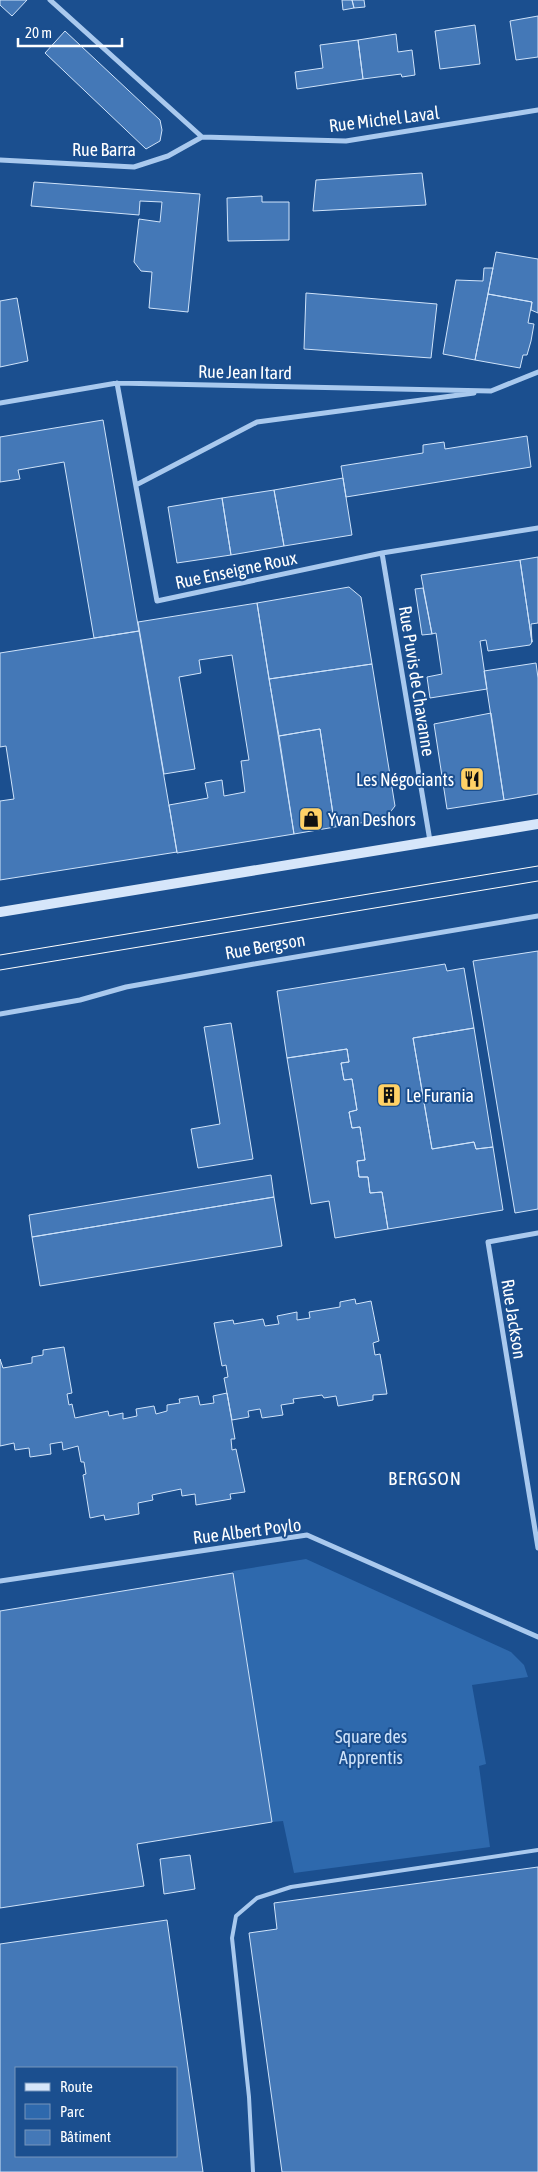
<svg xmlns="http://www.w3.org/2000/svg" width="538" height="2172" font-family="'Asap Condensed',sans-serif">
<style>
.green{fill:#2e69ad}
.building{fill:#4478b7;stroke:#cfe3fa;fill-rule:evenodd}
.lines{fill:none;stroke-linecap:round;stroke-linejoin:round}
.lane{stroke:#a9c9ee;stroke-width:4}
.street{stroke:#a9c9ee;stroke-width:5}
.secondary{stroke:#d6e6fa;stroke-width:10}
.tram{stroke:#fff;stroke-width:1}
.labels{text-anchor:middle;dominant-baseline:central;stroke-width:4;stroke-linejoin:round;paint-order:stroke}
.street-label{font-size:18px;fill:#fff;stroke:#1b4f8f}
.poi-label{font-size:18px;fill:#fff;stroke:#1b4f8f;text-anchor:start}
.park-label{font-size:18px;fill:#cfe3fa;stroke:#1b4f8f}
.neighbourhood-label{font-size:19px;letter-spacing:1px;fill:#fff;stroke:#1b4f8f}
</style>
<rect width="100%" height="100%" fill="#1b4f8f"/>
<path class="green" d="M306 1559 511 1652 524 1665 528 1677 472 1685 486 1764 479 1766 490 1847 294 1873 283 1821 272 1822 233 1571Z"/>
<path class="building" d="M0 0H27L12 16 0 5Z
M342 0H352L354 8 343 10Z
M352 0H364L365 7 354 8Z
M538 16V57L516 60 510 21Z
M475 25 480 64 440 69 435 31Z
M65 31 160 120 162 130 160 141 146 149 45 53Z
M396 34 398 52 412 50 415 75 402 77 401 74 363 79 358 40Z
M358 40 363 79 297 89 295 72 323 68 320 45Z
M422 173 426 205 313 211 316 180Z
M34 182 200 194 188 312 149 308 152 272 141 271 134 262 139 219 160 222 162 202 140 201 139 215 31 206Z
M262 196V202H289V240L228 241 227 198Z
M496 252 538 259V313L531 310 532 302 488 294Z
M484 268H493L475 360 443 354 456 280 483 281Z
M306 293 437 304 431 358 304 349Z
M488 294 532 302 528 323 534 324 531 341 527 355H523L520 368 475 360Z
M17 298 28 361 0 367V301Z
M103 420 139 631 94 638 64 462 18 470 20 479 0 482V437Z
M527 436 531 467 346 497 341 466 423 453V445L444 442 445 449Z
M343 478 352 535 284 546 274 490Z
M274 490 284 546 231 555 222 498Z
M222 498 231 555 177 563 168 507Z
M538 557V623L531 624 532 642 520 560Z
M520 560 532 642 530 645 488 651 486 640 480 641 487 689 430 698 427 677 442 674 436 633 432 634 421 575Z
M349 587 361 597 372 664 269 679 257 603Z
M423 588 432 634 422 635 415 589Z
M257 603 294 834 177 853 169 805 208 798 205 783 222 780 224 796 245 792 241 761 249 760 232 655 199 660 201 673 179 677 195 769 164 774 138 622Z
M139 631 177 852 0 880V801L14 799 6 746 0 747V653Z
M536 663 538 678V794L504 800 484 671Z
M372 664 395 806 385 819 335 827 320 729 279 736 269 679Z
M491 713 504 800 447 809 434 724Z
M320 729 335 827 294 834 279 736Z
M538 951V1209L515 1213 473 961Z
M445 964 447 971 464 968 474 1028 413 1038 432 1149 474 1142 476 1149 493 1147 503 1210 388 1229 382 1192 370 1193 368 1177H359L357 1161 365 1160 360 1127 352 1128 349 1112 357 1110 352 1079 344 1080 341 1063 349 1062 347 1049 287 1058 277 991Z
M231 1023 253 1159 198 1168 191 1129 220 1124 204 1027Z
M474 1028 493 1147 476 1149 474 1142 432 1149 413 1038Z
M347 1049 349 1062 341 1063 344 1080 352 1079 357 1110 349 1112 352 1128 360 1127 365 1160 357 1161 359 1177H368L370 1193 382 1192 388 1229 335 1238 329 1201 311 1204 287 1058Z
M271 1175 274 1197 32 1237 29 1215Z
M274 1197 282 1246 40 1286 32 1237Z
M355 1299 356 1304 371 1301 379 1341 373 1343 375 1355 380 1354 387 1394 373 1395V1400L338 1406 336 1396 324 1398 322 1395 293 1399 294 1403 281 1405 283 1415 262 1418 260 1409 248 1411 249 1417 232 1420 224 1378 228 1377 226 1365 222 1366 214 1323 233 1320 234 1324 263 1319 265 1326 279 1324 277 1316 297 1312V1320L310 1318 309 1312 340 1307V1302Z
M64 1347 72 1393 67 1394 69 1405 72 1404 75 1418 108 1411 109 1416 123 1413V1419L137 1416 136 1409 154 1406 156 1414 167 1411V1405L180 1403 179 1399 198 1396 200 1405 214 1403 213 1396 227 1393 235 1439H231L232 1450 236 1449 245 1492 230 1494 231 1499 196 1505 195 1494 182 1496 181 1489 152 1495 153 1500 138 1503 139 1514 105 1520 104 1515 90 1518 83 1475 86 1474 84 1462H81L78 1446 63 1450 62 1442 50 1444 51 1454 30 1457 29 1448 15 1450 14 1443 0 1446V1359L3 1368 32 1363V1357L43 1355V1350Z
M233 1573 272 1822 137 1844 144 1886 0 1908V1611Z
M190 1855 195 1889 164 1894 160 1859Z
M538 1867V2172H282L249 1933 277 1929 274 1903Z
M167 1920 203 2172H0V1944ZM16 2068H176V2156H16Z"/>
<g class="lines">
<path class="lane" d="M253 2172 249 2097 232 1938 236 1916 257 1898 291 1887 538 1850"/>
<path class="street" d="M50 0 202 137
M0 160 134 167 168 156 202 137 346 141 538 110
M117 383 157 601 382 553 538 528
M0 403 117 383 491 391 538 372
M136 485 257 422 474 393
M382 553 430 841
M0 1014 80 1000 126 987 254 964 538 916
M538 1233 488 1242 538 1548
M0 1581 307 1535 538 1637"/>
<path class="secondary" d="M0 912 538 824"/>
<path class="tram" d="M0 955 538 866
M0 970 538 881"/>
</g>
<defs>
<symbol id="restaurant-square" viewBox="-11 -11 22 22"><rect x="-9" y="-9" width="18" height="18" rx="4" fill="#ffd166" stroke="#1b4f8f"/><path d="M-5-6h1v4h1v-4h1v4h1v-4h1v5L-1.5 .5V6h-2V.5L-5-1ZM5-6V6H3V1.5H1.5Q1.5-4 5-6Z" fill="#111"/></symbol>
<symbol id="shop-square" viewBox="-11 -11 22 22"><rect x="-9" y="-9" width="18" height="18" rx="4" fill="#ffd166" stroke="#1b4f8f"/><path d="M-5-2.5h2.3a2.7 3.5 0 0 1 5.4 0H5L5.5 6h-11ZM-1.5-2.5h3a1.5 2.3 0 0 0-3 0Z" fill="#111"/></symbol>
<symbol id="building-square" viewBox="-11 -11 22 22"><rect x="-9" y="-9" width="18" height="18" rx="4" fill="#ffd166" stroke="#1b4f8f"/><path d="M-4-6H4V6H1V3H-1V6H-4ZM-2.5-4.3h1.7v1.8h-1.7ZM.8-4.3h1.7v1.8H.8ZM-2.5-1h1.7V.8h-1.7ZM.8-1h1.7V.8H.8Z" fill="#111"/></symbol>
</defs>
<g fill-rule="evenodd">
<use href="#restaurant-square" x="458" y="765" width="28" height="28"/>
<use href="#shop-square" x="297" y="805" width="28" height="28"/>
<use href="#building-square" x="375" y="1081" width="28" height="28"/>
</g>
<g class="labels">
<g class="street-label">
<text transform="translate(384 119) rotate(-7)">Rue Michel Laval</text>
<text x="104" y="149">Rue Barra</text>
<text transform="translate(245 372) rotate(1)">Rue Jean Itard</text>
<text transform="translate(236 570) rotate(-12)">Rue Enseigne Roux</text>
<text transform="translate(417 681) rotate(81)">Rue Puvis de Chavanne</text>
<text transform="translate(265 946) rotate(-10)">Rue Bergson</text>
<text transform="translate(514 1319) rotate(81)">Rue Jackson</text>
<text transform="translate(247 1531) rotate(-7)">Rue Albert Poylo</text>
</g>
<g class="poi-label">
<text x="454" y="779" text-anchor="end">Les Négociants</text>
<text x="328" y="819">Yvan Deshors</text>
<text x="406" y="1095">Le Furania</text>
</g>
<g class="park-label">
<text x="371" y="1736">Square des<tspan x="371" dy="21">Apprentis</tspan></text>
</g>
<g class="neighbourhood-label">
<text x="425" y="1478">BERGSON</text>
</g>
</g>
<rect x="15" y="2067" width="162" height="90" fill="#1b4f8f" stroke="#7695bc"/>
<rect x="25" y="2083" width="25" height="8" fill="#d6e6fa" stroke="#7695bc"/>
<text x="60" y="2092" font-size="15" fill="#ffffff">Route</text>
<rect x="25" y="2104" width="25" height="15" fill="#2e69ad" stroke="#7695bc"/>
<text x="60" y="2117" font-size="15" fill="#ffffff">Parc</text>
<rect x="25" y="2130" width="25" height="15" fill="#4478b7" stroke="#7695bc"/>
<text x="60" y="2142" font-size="15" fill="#ffffff">Bâtiment</text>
<path d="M18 38v8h104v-8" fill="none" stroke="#ffffff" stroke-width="2.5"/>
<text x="25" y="38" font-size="15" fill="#ffffff" stroke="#1b4f8f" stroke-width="4" paint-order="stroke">20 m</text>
</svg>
